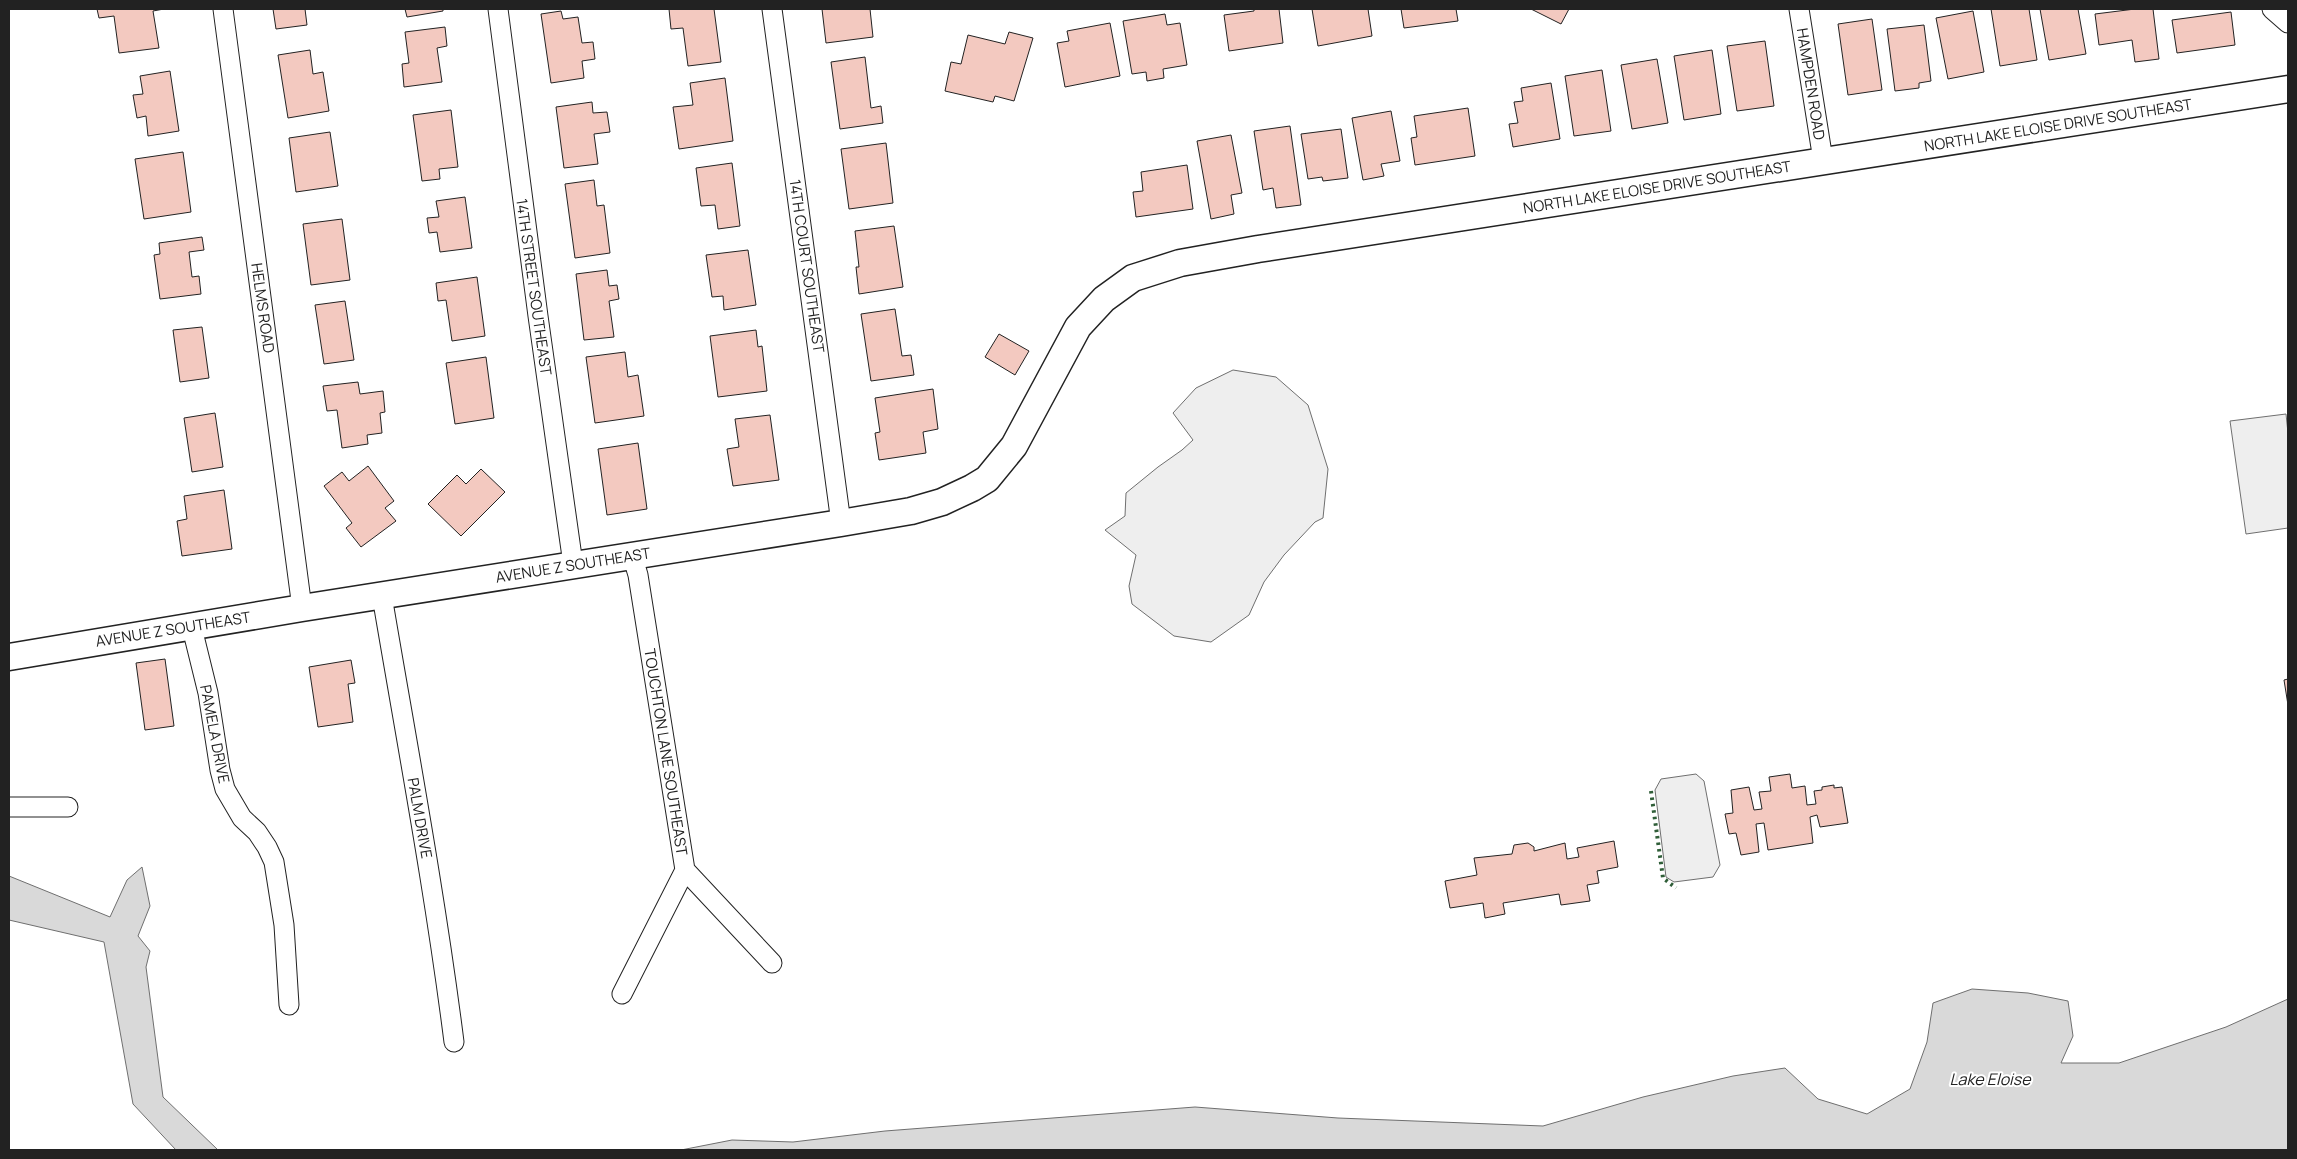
<svg xmlns="http://www.w3.org/2000/svg" width="2297" height="1159" font-family="Manrope,sans-serif">
<style>
.green{fill:#eee;stroke:#6f6f6f}
.water{fill:#d9d9d9;stroke:#6f6f6f}
.building{fill:#f3c9c0;stroke:#222}
.lines{fill:none;stroke-linecap:round;stroke-linejoin:round}
.street-casing{stroke:#222;stroke-width:21}
.secondary-casing{stroke:#222;stroke-width:29}
.street{stroke:#fff;stroke-width:19}
.secondary{stroke:#fff;stroke-width:26}
.hedge{stroke:#2f5e38;stroke-width:4;stroke-dasharray:2.5 4;stroke-linecap:butt}
.labels{text-anchor:middle;dominant-baseline:central;stroke-width:4;stroke-linejoin:round;paint-order:stroke}
.street-label{font-size:15px;fill:#222;stroke:#fff}
.water-label{font-size:16px;font-style:italic;fill:#222;stroke:#fff}
</style>
<rect width="100%" height="100%" fill="#fff"/>
<path class="green" d="M1233 370 1276 377 1308 405 1328 469 1323 518 1315 522 1284 555 1264 582 1249 615 1211 642 1174 636 1132 604 1129 586 1136 555 1105 530 1125 516 1126 493 1158 467 1182 450 1193 440 1173 413 1196 388Z
M2286 414 2288 433V528L2246 534 2230 421Z
M1696 774 1704 781 1720 865 1713 877 1674 882 1666 877 1655 790 1661 779Z"/>
<path class="water" d="M142 867 150 906 138 936 150 951 146 967 163 1097 218 1150H176L133 1104 104 942 9 920V876L110 917 127 880Z
M1972 989 2028 993 2068 1001 2073 1036 2061 1063H2119L2226 1027 2288 999V1150H681L732 1140 793 1142 885 1131 1195 1107 1338 1118 1543 1126 1643 1097 1733 1076 1785 1068 1818 1099 1867 1114 1910 1089 1927 1042 1933 1003Z"/>
<path class="building" d="M97 9H164L153 11 159 48 119 53 114 16 99 18Z
M273 9H305L307 25 276 29Z
M405 9H443V11L407 17Z
M669 9H714L721 62 688 66 683 28 671 29Z
M822 9H870L873 37 826 43Z
M1254 9H1279L1283 43 1229 51 1224 15 1254 11Z
M1312 9H1368L1372 36 1318 46Z
M1401 9H1456L1458 21 1404 28Z
M1531 9H1569L1561 24Z
M1991 9H2029L2037 60 2000 66Z
M2040 9H2078L2086 54 2049 60Z
M2135 9H2153L2159 59 2135 62 2132 40 2099 45 2095 14Z
M561 11 563 19 578 17 582 43 593 42 595 59 582 61 584 78 551 83 541 14Z
M1973 11 1984 72 1948 79 1936 18Z
M2231 12 2235 45 2177 53 2172 20Z
M1165 14 1167 25 1180 23 1187 65 1163 69 1164 78 1147 81 1146 72 1132 74 1123 21Z
M1872 19 1882 90 1848 95 1838 24Z
M1110 23 1120 76 1065 87 1057 43 1069 41 1067 31Z
M1924 25 1931 81 1919 83V88L1895 91 1887 29Z
M445 27 447 46 437 48 442 82 404 87 402 64 409 63 405 32Z
M1009 32 1033 38 1014 101 995 96 993 102 945 91 951 62 961 64 968 35 1005 44Z
M1765 41 1774 106 1737 111 1727 46Z
M310 50 313 74 323 72 329 111 288 118 278 55Z
M1712 50 1721 114 1684 120 1674 56Z
M865 57 871 108 881 106 883 123 840 129 831 62Z
M1657 59 1668 123 1632 129 1621 65Z
M1602 70 1611 131 1574 136 1565 76Z
M170 71 179 131 148 136 146 116 137 118 133 95 143 94 140 76Z
M725 78 733 141 679 149 673 107 693 105 690 83Z
M1551 83 1560 139 1513 147 1509 124 1518 123 1514 102 1523 101 1521 88Z
M592 102 593 113 607 112 610 132 594 134 598 164 564 168 556 107Z
M1468 108 1475 156 1415 165 1411 138 1417 137 1414 116Z
M451 110 458 167 439 169 440 179 422 181 413 115Z
M1391 111 1400 161 1381 164 1384 176 1363 180 1352 118Z
M1290 126 1301 205 1276 208 1273 188 1263 190 1254 131Z
M1341 129 1348 178 1323 181 1322 177 1308 179 1301 134Z
M330 132 338 186 296 192 289 138Z
M1231 135 1242 193 1231 195 1234 214 1211 219 1197 141Z
M886 143 893 203 849 209 841 149Z
M183 152 191 212 144 219 135 159Z
M732 163 740 226 718 229 715 205 701 206 696 168Z
M1187 165 1193 209 1136 217 1133 192 1143 191 1141 172Z
M594 180 597 206 604 205 610 253 575 258 565 184Z
M465 197 472 248 440 252 437 232 429 233 427 218 439 217 436 201Z
M342 219 350 280 311 285 303 224Z
M894 226 903 287 859 294 856 267H859L855 231Z
M202 237 204 250 189 252 192 277 199 276 201 294 160 299 154 255 160 254 159 243Z
M748 250 756 305 724 310 723 296 712 297 706 255Z
M607 270 609 286 617 285 619 299 609 301 614 337 584 340 576 274Z
M477 277 485 336 452 341 446 300 438 301 436 283Z
M345 301 354 360 324 364 315 305Z
M895 309 902 356 911 355 914 375 871 381 861 314Z
M202 327 209 378 180 382 173 330Z
M756 330 758 347 762 346 767 391 718 397 710 336Z
M999 334 1029 351 1015 375 985 357Z
M625 352 628 377 638 375 644 416 595 423 586 357Z
M486 357 494 418 455 424 446 363Z
M358 382 360 394 383 391 385 412 380 413 382 433 367 435 368 444 342 448 337 410 327 411 323 386Z
M933 389 938 429 923 432 926 453 879 460 875 433 880 432 875 398Z
M215 413 223 467 192 472 184 418Z
M770 415 779 480 733 486 727 449 739 447 735 419Z
M638 443 647 509 607 515 598 449Z
M368 466 394 501 385 508 396 521 361 547 346 528 352 523 324 486 342 472 349 481Z
M481 469 505 492 461 536 428 504 457 475 466 484Z
M224 490 232 549 182 556 177 521 187 519 184 496Z
M165 659 174 726 145 730 136 663Z
M351 660 355 683 348 684 353 722 318 727 309 667Z
M2288 679V705L2284 680Z
M1790 774 1792 788 1805 786 1807 805 1816 804 1814 791 1822 790V787L1834 785V788L1842 787 1848 823 1820 827 1817 815 1810 817 1813 843 1768 850 1764 823 1756 824 1759 852 1741 855 1736 833 1729 834 1725 814 1733 813 1731 790 1749 787 1754 810 1762 809 1759 792 1771 791 1769 777Z
M1614 841 1618 867 1597 871 1599 883 1587 885 1590 901 1561 905 1559 894 1503 903 1505 914 1485 918 1483 903 1450 908 1445 881 1477 875 1474 858 1512 854 1514 845 1528 843 1534 847V851L1565 843 1567 859 1579 857 1577 848Z"/>
<g class="lines">
<defs>
<path id="street" d="M223 9 302 608
M498 9 538 316 573 564
M772 9 841 523
M1799 9 1823 160
M2272 9 2288 23
M382 596C407 744 435 892 454 1042
M192 628 208 693 220 770 225 789 242 818 257 832 267 847 274 862 284 925 289 1005
M9 807H68
M685 870 772 963
M622 994 685 870 638 575 632 555"/>
<path id="secondary" d="M9 657 302 608 841 523 911 511 942 502 972 488 987 479 1014 446 1078 327 1104 299 1133 278 1180 263 1258 249 2288 89"/>
</defs>
<use href="#street" class="street-casing"/>
<use href="#secondary" class="secondary-casing"/>
<use href="#street" class="street"/>
<use href="#secondary" class="secondary"/>
<path class="hedge" d="M1651 791 1663 878 1676 888"/>
</g>
<g class="labels">
<g class="street-label">
<text transform="translate(1811 84) rotate(81)">HAMPDEN ROAD</text>
<text transform="translate(2058 125) rotate(-9)">NORTH LAKE ELOISE DRIVE SOUTHEAST</text>
<text transform="translate(1657 187) rotate(-9)">NORTH LAKE ELOISE DRIVE SOUTHEAST</text>
<text transform="translate(807 266) rotate(82)">14TH COURT SOUTHEAST</text>
<text transform="translate(534 287) rotate(82)">14TH STREET SOUTHEAST</text>
<text transform="translate(263 308) rotate(82)">HELMS ROAD</text>
<text transform="translate(573 565) rotate(-9)">AVENUE Z SOUTHEAST</text>
<text transform="translate(173 629) rotate(-9)">AVENUE Z SOUTHEAST</text>
<text transform="translate(215 734) rotate(79)">PAMELA DRIVE</text>
<text transform="translate(666 752) rotate(81)">TOUCHTON LANE SOUTHEAST</text>
<text transform="translate(420 818) rotate(80)">PALM DRIVE</text>
</g>
<g class="water-label">
<text x="1990" y="1079">Lake Eloise</text>
</g>
</g>
<rect width="2297" height="1159" fill="none" stroke="#222222" stroke-width="20"/>
</svg>
